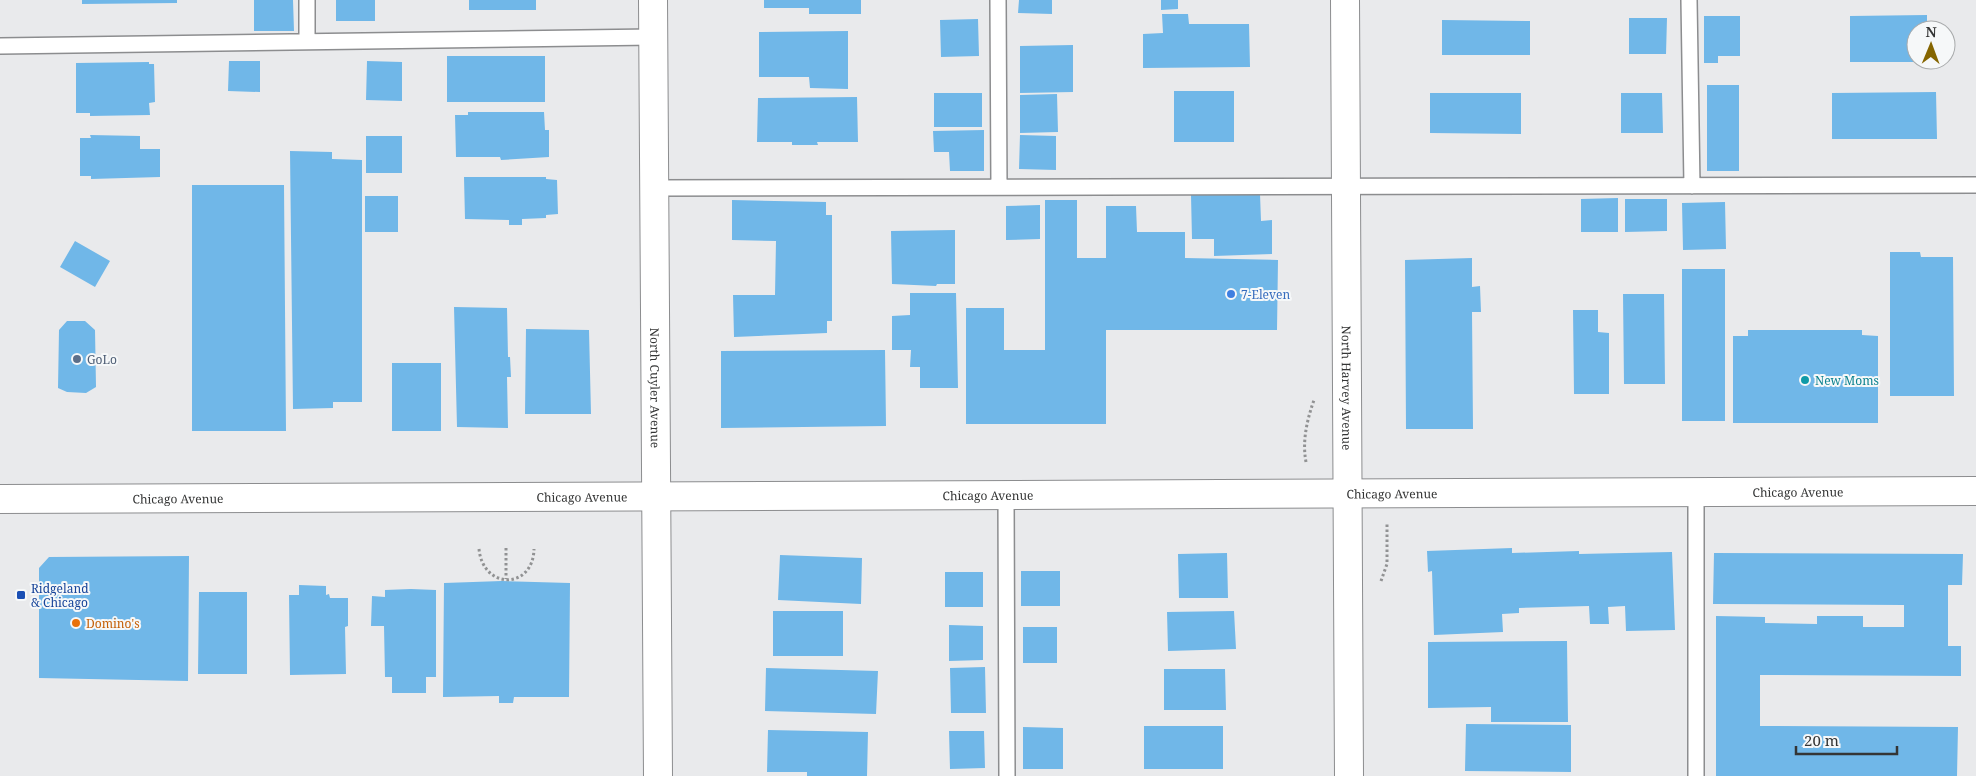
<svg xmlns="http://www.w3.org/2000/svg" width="1976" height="776" font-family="'Noto Serif',serif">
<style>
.building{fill:#70b7e8}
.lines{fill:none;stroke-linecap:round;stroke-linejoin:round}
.lane-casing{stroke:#8c8d8f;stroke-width:18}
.street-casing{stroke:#8c8d8f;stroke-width:30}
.secondary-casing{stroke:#8c8d8f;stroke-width:30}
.path{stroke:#919293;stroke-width:3;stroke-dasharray:2.5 2.5;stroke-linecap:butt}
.lane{stroke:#fff;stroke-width:15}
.street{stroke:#fff;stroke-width:28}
.secondary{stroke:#fff;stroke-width:28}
.shop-dot{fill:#3f7fe0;stroke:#f6f8f9;stroke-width:2}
.service-dot{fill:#5c6f8a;stroke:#f6f8f9;stroke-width:2}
.culture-dot{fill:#0f9aa8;stroke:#f6f8f9;stroke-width:2}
.transit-dot{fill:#1a4fb4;stroke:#f6f8f9;stroke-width:2}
.food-dot{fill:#e8710a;stroke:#f6f8f9;stroke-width:2}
.labels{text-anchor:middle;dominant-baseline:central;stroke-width:4;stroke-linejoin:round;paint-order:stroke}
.shop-label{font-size:12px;fill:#366cbe;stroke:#f6f8f9;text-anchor:start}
.service-label{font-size:12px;fill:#4e5e75;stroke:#f6f8f9;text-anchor:start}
.culture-label{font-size:12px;fill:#0d838f;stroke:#f6f8f9;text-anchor:start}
.street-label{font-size:12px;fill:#343535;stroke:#f6f8f9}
.transit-label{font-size:12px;fill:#164399;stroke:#f6f8f9;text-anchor:start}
.food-label{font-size:12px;fill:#c56008;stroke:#f6f8f9;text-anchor:start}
</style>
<rect width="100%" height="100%" fill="#e9eaec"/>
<path class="building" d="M82 0H177V3L82 4Z
M254 0H293L294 31H254Z
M336 0H375V21H336Z
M469 0H536V10H469Z
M764 0H861V14H809V8H764Z
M1019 0H1052V14L1018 13Z
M1161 0H1178V9L1161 10Z
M1162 14H1188L1189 24H1249L1250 67 1143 68V34L1163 33Z
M1927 15V30H1916V62H1850V16Z
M1704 16H1740V56H1718V63H1704Z
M1629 18H1667L1666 54H1629Z
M978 19 979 56 941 57 940 20Z
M1442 20 1530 21V55H1442Z
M848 31V89L810 88 809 77H759V32Z
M1073 45V92L1020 93V46Z
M447 56H545V102H447Z
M229 61H260V92L228 91Z
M367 61 402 62V101L366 100Z
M149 62V64H154L155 102 149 103 150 115 90 116V113H76V63Z
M1707 85H1739V171H1707Z
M1174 91H1234V142H1174Z
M1936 92 1937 139H1832V93Z
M934 93H982V127H934Z
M1430 93H1521V134L1430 133Z
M1621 93H1662L1663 133H1621Z
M1057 94 1058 132 1020 133V95Z
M857 97 858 142H817L818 145H792V142H757L758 98Z
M468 112H544L545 130H549V157L501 160 500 157H456L455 115H468Z
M984 130V171H950L949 152H934L933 131Z
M90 135 140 136V149H160V177L91 179V176H80V138H91Z
M1020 135 1056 136V170L1019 169Z
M366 136H402V173H366Z
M290 151 332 152V159L362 160V402H333V408L293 409Z
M464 177H546V179L557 180 558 214 546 215V218L522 219V225H509V220L465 219Z
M192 185H284L286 431H192Z
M1260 194 1261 221 1272 220V254L1214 256V239H1192L1191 195Z
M365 196H398V232H365Z
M1618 198V232H1581V199Z
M1625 199H1667V231L1625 232Z
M732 200 826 202V215H832V321H827V333L734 337 733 295H775L776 241 732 240Z
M1045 200H1077V258H1106V206H1136L1137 232H1185V258L1278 260 1277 330H1106V424H966V308H1004V350H1045Z
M1725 202 1726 249 1683 250 1682 203Z
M1040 205V239L1006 240V206Z
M955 230V284H937L936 286 892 284 891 231Z
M75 241 110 261 95 287 60 267Z
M1890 252H1920L1921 257H1953L1954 396H1890Z
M1472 258V287L1480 286 1481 312H1472L1473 429H1406L1405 260Z
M1682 269H1725V421H1682Z
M910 293H956L958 388H920V367H910L911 350H892V316L910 315Z
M1623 294H1664L1665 384H1624Z
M454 307 507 308 508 357H510L511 377H507L508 428 457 427Z
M1573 310H1598V332L1609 333V394H1574Z
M67 321H85L95 330 96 387 86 393 67 392 58 388 59 330Z
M526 329 589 330 591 414H525Z
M1748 330H1862V335L1878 336V423H1733V336H1748Z
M885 350 886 426 721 428V351Z
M392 363H441V431H392Z
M1512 548V553L1579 551V554L1672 552 1675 630 1626 631 1625 606 1608 607 1609 624H1590L1589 606 1519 608V613L1502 614 1503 632 1434 635 1432 571 1428 572 1427 551Z
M1227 553 1228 598H1179L1178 554Z
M1714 553 1963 554 1962 585H1948V646H1961V676L1760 675V726L1958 727 1957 776H1716V616L1765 617V623L1817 624V616H1863V627H1904V605L1713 604Z
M780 555 862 558 861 604 778 600Z
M189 556 188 681 39 678V568L49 557Z
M1021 571H1060V606H1021Z
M945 572H983V607H945Z
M502 581 570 583 569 697H514L513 703H499V696L443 697 444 583Z
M299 585 326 586V595L329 594 330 598H348V626L345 627 346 674 290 675 289 595H299Z
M411 589 436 590V677H426V693H392V677H385L384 626H371L372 596 385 597V590Z
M199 592H247V674H198Z
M773 611H843V656H773Z
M1234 611 1236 649 1168 651 1167 612Z
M949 625 983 626V660L949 661Z
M1023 627H1057V663H1023Z
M1567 641 1568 722H1491V707L1428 708V642Z
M985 667 986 713H951L950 668Z
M766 668 878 671 876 714 765 711Z
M1164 669H1225L1226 710H1164Z
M1466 724 1571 725V772L1465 771Z
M1144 726H1223V769H1144Z
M1023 727 1063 728V769H1023Z
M768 730 868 732 867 776H807V772H767Z
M949 731H984L985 768 950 769Z"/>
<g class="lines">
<defs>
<path id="lane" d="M307 0V42
M998 0 999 187
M1689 0 1692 186
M0 46 653 37
M654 188 1976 185
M1006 495 1007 776
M1696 776V492"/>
<g id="street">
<path id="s1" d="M653 0 658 776"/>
<path id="s2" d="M1345 0 1349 776"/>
</g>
<g id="secondary">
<path id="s3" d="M0 499 1976 491"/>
</g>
</defs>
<use href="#lane" class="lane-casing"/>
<use href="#street" class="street-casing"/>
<use href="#secondary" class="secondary-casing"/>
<path class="path" d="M1306 462C1302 441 1307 420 1314 400
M506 548V579
M479 549C483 590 533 590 534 549
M1381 581 1387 564V524"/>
<use href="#lane" class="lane"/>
<use href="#street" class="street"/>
<use href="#secondary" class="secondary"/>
</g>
<circle class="shop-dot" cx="1231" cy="294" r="5"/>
<circle class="service-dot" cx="77" cy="359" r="5"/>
<circle class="culture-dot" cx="1805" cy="380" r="5"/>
<rect class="transit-dot" x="16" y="590" width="10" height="10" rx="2.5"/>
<circle class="food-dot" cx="76" cy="623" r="5"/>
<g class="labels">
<g class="shop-label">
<text x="1241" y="294">7-Eleven</text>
</g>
<g class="service-label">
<text x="87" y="359">GoLo</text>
</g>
<g class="culture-label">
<text x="1815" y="380">New Moms</text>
</g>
<g class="street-label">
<text stroke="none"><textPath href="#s1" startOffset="388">North Cuyler Avenue</textPath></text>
<text stroke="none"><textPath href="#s2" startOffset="388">North Harvey Avenue</textPath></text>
<text stroke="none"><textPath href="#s3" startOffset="1798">Chicago Avenue</textPath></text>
<text stroke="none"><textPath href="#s3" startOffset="1392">Chicago Avenue</textPath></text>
<text stroke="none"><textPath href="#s3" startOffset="988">Chicago Avenue</textPath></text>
<text stroke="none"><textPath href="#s3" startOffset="582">Chicago Avenue</textPath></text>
<text stroke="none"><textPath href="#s3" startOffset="178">Chicago Avenue</textPath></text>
</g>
<g class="transit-label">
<text x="31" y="588">Ridgeland<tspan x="31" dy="14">&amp; Chicago</tspan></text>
</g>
<g class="food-label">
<text x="86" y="623">Domino's</text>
</g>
</g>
<g transform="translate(1931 45) rotate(1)"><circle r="24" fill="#f6f8f9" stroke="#a8aaab"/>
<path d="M0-4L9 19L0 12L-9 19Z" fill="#856500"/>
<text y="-8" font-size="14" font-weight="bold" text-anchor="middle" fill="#343535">N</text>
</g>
<path d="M1796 746v8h101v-8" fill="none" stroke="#343535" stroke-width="2.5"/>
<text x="1804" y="746" font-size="15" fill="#343535" stroke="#f6f8f9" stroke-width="4" paint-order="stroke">20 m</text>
</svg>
